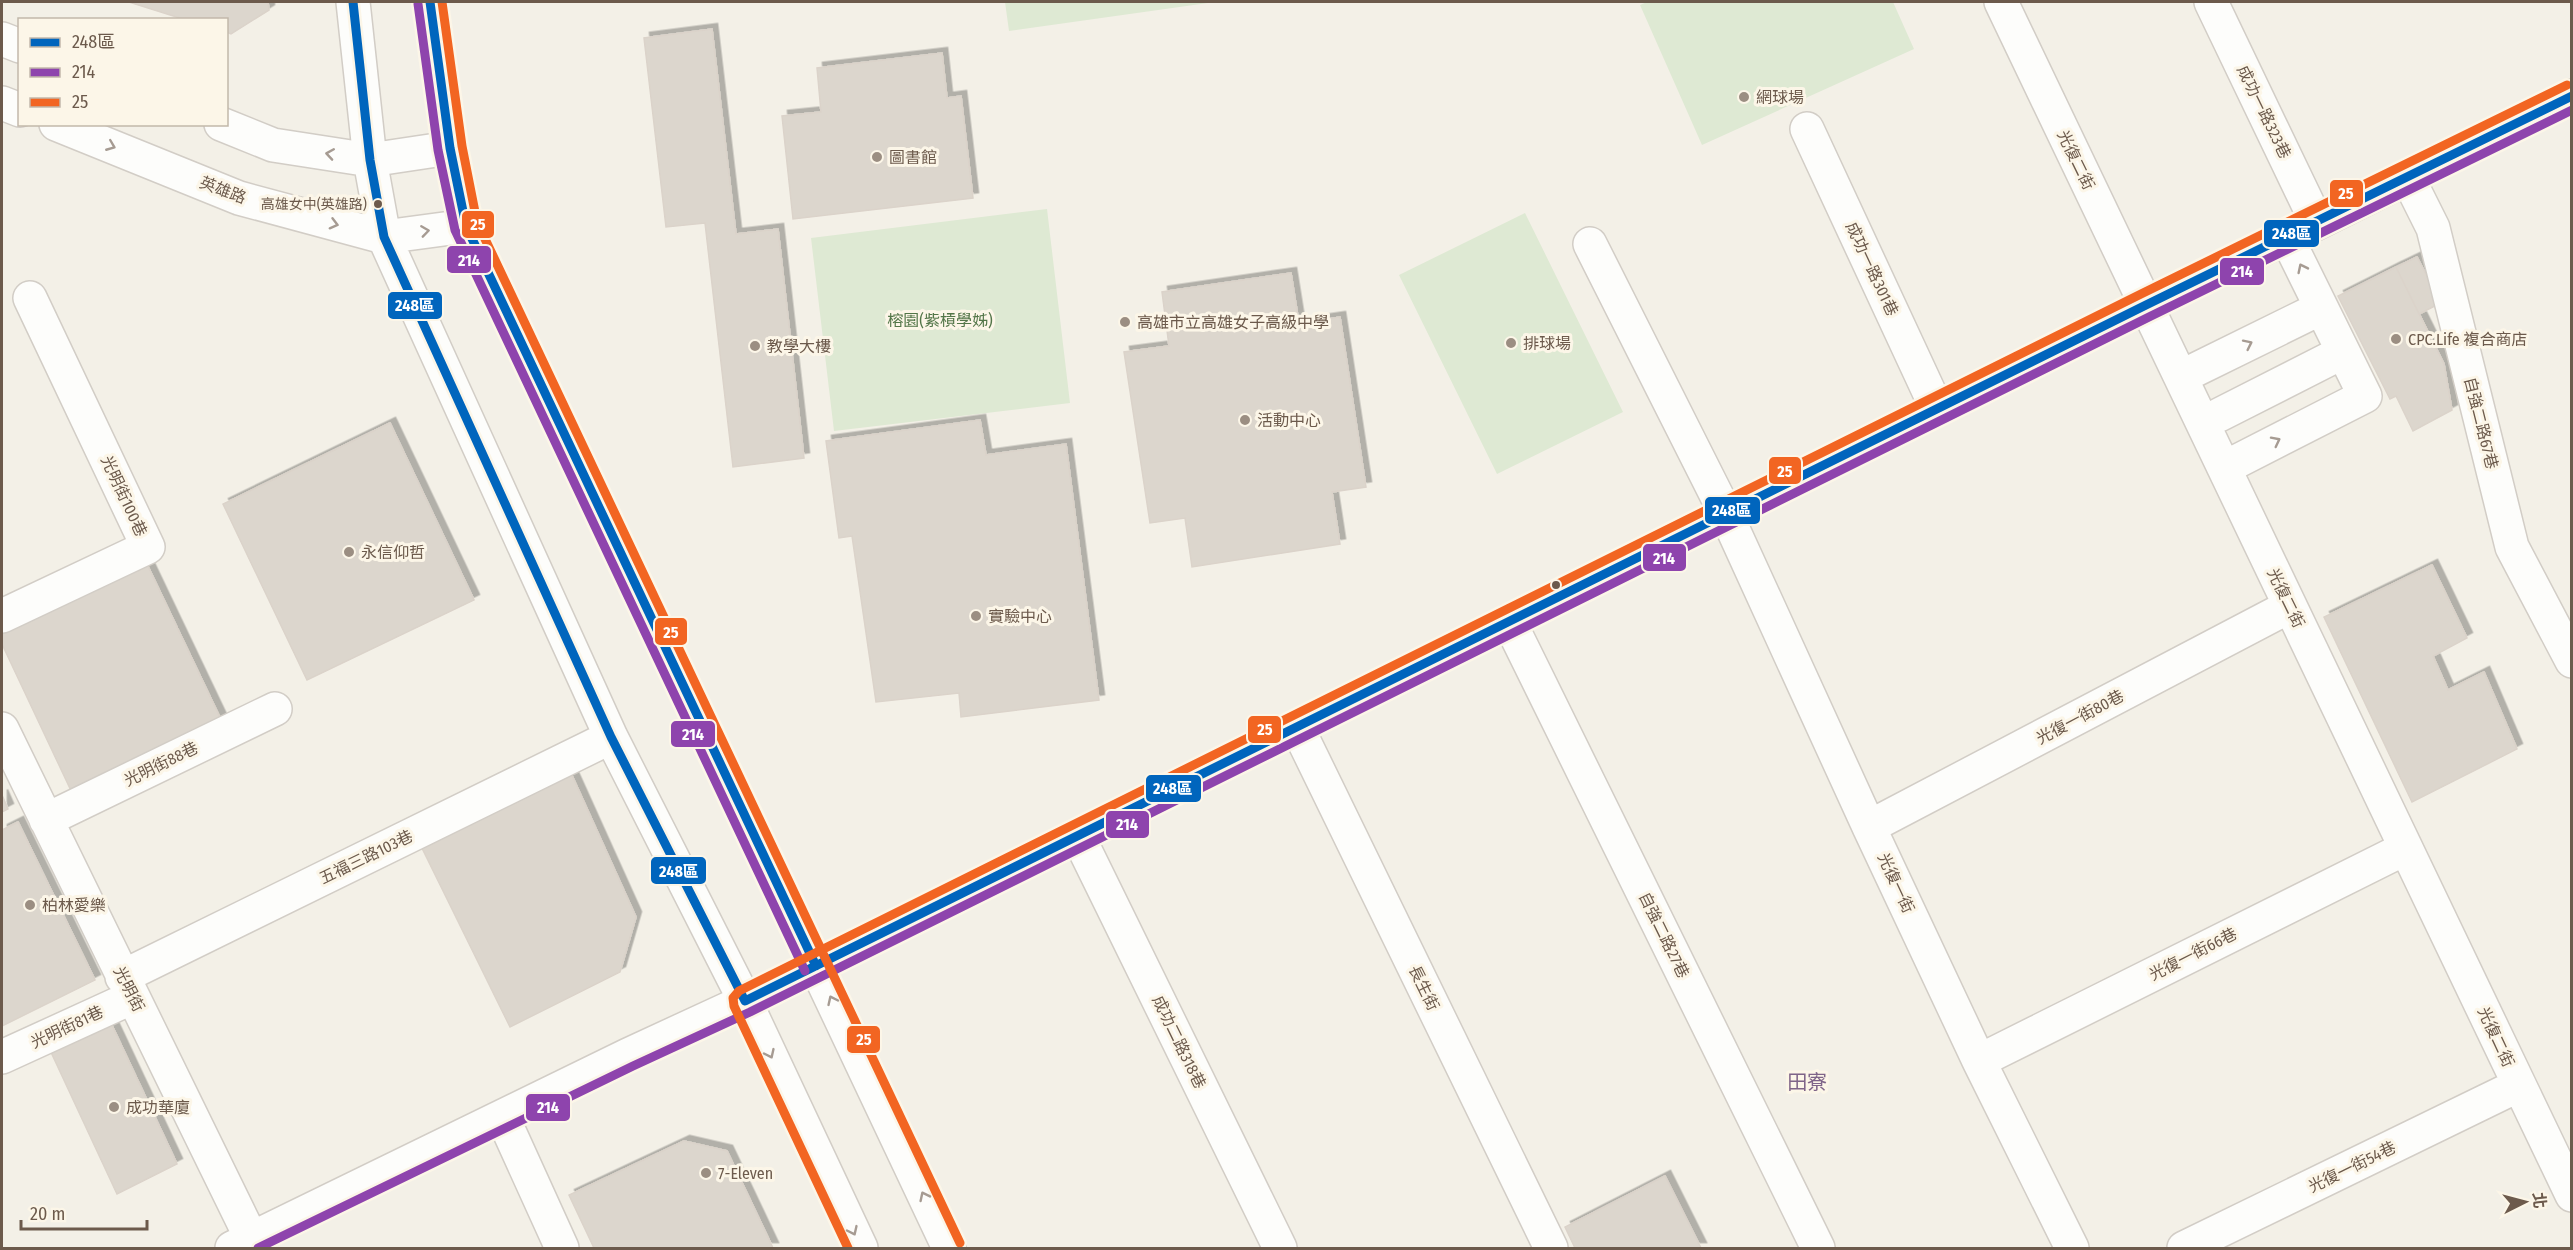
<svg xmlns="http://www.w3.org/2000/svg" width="2573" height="1250" font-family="'Fira Sans Condensed','Noto Sans TC',sans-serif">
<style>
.green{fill:#dee9d3}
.building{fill:#dcd6cd;stroke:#dbd3ca;stroke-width:1.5;filter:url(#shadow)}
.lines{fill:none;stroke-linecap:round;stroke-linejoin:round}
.minor-casing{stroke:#d2cdc6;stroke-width:36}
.minor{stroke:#fdfdfb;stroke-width:33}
.bus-1-casing{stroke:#fcf6e8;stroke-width:14}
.bus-2-casing{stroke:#fcf6e8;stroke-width:14}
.bus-3-casing{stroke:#fcf6e8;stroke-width:14}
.bus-1{stroke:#0065bd;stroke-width:9}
.bus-2{stroke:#8e44ad;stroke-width:9}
.bus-3{stroke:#f26522;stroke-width:9}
.oneway{stroke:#a69b92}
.poi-dot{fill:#9b8e82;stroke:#fcf6e8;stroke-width:2}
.bus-dot{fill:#6c5a4c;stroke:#fcf6e8;stroke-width:2}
.labels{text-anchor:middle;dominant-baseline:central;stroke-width:6;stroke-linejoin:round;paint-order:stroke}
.bus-label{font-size:14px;fill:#6c5a4c;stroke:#fcf6e8;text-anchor:end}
.poi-label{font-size:16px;fill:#6c5a4c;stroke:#fcf6e8;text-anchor:start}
.street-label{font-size:16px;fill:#6c5a4c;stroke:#fcf6e8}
.park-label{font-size:16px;fill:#537649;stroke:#fcf6e8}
.quarter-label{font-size:20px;fill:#7f6589;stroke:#fcf6e8}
.line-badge{stroke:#fcf6e8;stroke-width:2}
.badge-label{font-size:16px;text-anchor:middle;font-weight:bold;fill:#fff}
</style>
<defs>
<filter id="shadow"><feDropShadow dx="5.5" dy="-5.5" stdDeviation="0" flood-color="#0004"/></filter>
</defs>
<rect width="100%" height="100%" fill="#f3f0e7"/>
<path class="green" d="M1005 2H1215L1009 31Z
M1647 2H1893L1914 49 1702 145 1640 5Z
M1047 209 1070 403 834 431 811 238Z
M1525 213 1623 412 1497 474 1399 275Z"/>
<path class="building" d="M129 2H268L269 10 231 34 226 32V20H186Z
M712 29 736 234 778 229 804 458 733 467 705 223 666 227 644 38Z
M942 53 947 98 961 96 973 198 793 219 782 116 821 112 817 68Z
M2417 257 2441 303 2419 314 2396 267Z
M2396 267 2444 364 2452 410 2413 431 2396 396 2390 399 2338 296Z
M1291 273 1299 323 1340 317 1366 487 1332 492 1340 544 1192 567 1185 518 1150 523 1124 352 1169 346 1162 292Z
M980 420 986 455 1066 444 1099 700 961 717 959 693 876 702 852 536 839 538 826 441Z
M390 423 474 600 307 680 223 504Z
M145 560 224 726 74 797 2 644V628Z
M2432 565 2467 638 2433 656 2448 690 2484 672 2517 749 2412 802 2324 617Z
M570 771 636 917 620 972 510 1027 420 844Z
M2 795 8 809 2 812Z
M18 822 95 980 2 1026V830Z
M110 1021 177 1164 117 1194 50 1050Z
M684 1141 727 1151 773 1248H594L569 1195Z
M1665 1176 1701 1248H1575L1565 1227Z"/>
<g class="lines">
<defs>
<path id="minor" d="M353 2 370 160 384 237 611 737 745 1001 861 1248
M430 2 450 148 466 226 949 1248
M2001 2 2572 1195
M2211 2 2317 223
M2 39 20 46
M2 103 20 110
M56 124 239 198 384 237 466 226
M221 124 273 145 370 160 450 148
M1807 129 1937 409
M2408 178 2433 228 2512 547 2572 661
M1590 244 1726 514 1869 827 1979 1061 2072 1248
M2195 370 2321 308
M2219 415 2343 352
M2224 468 2365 396 2287 238
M2 616 148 547 30 298
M1509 621 1818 1248
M1297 727 1551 1248
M2 729 256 1248
M46 820 275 709
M1869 827 2290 606
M1078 836 1280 1248
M122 977 611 737
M2 1057 133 997
M1979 1061 2406 848
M503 1118 562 1248
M232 1248 628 1055 745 1001 2146 305 2317 223 2572 96
M2184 1248 2519 1085"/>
</defs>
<use href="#minor" class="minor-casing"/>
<use href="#minor" class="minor"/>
<defs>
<path id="bus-1" d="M353 2 370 160 384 237 611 737 745 1001 2146 305 2572 96
M430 2 450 148 466 226 816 966"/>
<path id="bus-2" d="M418 4 438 150 455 230 805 971
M258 1248 633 1066 750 1012 2151 316 2572 110"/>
<path id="bus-3" d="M442 2 462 146 477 222 960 1243
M848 1248 734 1006 733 998 739 991 2141 294 2567 85"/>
</defs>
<use href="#bus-1" class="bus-1-casing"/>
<use href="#bus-2" class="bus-2-casing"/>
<use href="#bus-3" class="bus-3-casing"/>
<use href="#bus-1" class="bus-1"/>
<use href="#bus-2" class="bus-2"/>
<use href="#bus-3" class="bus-3"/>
</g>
<defs><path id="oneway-chevron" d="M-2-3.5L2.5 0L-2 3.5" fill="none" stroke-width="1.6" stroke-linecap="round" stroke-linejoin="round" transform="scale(1.5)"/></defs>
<g class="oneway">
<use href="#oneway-chevron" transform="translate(111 146) rotate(22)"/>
<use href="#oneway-chevron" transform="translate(330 154) rotate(-171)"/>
<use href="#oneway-chevron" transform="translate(334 224) rotate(15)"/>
<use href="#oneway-chevron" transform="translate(425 231) rotate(-8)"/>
<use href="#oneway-chevron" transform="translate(2302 268) rotate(-116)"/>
<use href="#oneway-chevron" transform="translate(2248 344) rotate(-26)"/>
<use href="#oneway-chevron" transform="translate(2276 441) rotate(-27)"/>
<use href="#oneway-chevron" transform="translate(832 1000) rotate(-115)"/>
<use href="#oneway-chevron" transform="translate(770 1054) rotate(65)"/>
<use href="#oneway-chevron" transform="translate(924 1196) rotate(-116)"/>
<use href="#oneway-chevron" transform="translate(853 1231) rotate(65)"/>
</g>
<g class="poi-dot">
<circle cx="1744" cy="97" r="6"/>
<circle cx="877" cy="157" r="6"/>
<circle cx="1125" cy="322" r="6"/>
<circle cx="2396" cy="339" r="6"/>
<circle cx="1511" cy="343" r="6"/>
<circle cx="755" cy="346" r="6"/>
<circle cx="1245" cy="420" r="6"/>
<circle cx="349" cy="552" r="6"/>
<circle cx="976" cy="616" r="6"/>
<circle cx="30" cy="905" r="6"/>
<circle cx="114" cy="1107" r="6"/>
<circle cx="706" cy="1173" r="6"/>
</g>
<g class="bus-dot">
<circle cx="378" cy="204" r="5"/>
<circle cx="1556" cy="585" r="5"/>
</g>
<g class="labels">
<g class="bus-label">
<text x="367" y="204">高雄女中(英雄路)</text>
</g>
<g class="poi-label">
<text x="1756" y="97">網球場</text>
<text x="889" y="157">圖書館</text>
<text x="1137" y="322">高雄市立高雄女子高級中學</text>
<text x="2408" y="339">CPC.Life 複合商店</text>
<text x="1523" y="343">排球場</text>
<text x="767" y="346">教學大樓</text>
<text x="1257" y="420">活動中心</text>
<text x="361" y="552">永信仰哲</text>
<text x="988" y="616">實驗中心</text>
<text x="42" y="905">柏林愛樂</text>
<text x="126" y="1107">成功華廈</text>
<text x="718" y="1173">7-Eleven</text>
</g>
<g class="street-label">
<text transform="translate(2264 112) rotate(64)">成功一路323巷</text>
<text transform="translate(2076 160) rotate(64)">光復二街</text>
<text transform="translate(223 190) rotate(21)">英雄路</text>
<text transform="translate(1872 269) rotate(65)">成功一路301巷</text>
<text transform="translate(2481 423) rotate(76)">自強二路67巷</text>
<text transform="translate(124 496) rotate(65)">光明街100巷</text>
<text transform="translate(2286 598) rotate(64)">光復二街</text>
<text transform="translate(2080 717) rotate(-28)">光復一街80巷</text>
<text transform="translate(161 764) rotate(-26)">光明街88巷</text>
<text transform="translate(366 857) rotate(-26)">五福三路103巷</text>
<text transform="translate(1896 883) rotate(65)">光復一街</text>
<text transform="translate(1664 935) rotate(64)">自強二路27巷</text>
<text transform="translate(2193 954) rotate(-27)">光復一街66巷</text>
<text transform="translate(1424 988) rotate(64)">長生街</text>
<text transform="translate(129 989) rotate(63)">光明街</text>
<text transform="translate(67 1027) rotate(-25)">光明街81巷</text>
<text transform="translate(2496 1037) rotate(65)">光復二街</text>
<text transform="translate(1179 1042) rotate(64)">成功二路318巷</text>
<text transform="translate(2352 1167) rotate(-26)">光復一街54巷</text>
</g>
<g class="park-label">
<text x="940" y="320">榕園(紫槓學姊)</text>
</g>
<g class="quarter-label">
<text x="1807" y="1082">田寮</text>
</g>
</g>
<g class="line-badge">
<rect x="2329" y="179" width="35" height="29" rx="6" fill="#f26522"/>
<rect x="461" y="210" width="34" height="29" rx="6" fill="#f26522"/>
<rect x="2263" y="219" width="57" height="29" rx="6" fill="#0065bd"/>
<rect x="446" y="245" width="46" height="29" rx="6" fill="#8e44ad"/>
<rect x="2219" y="257" width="46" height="29" rx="6" fill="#8e44ad"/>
<rect x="387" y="291" width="56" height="29" rx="6" fill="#0065bd"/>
<rect x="1768" y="456" width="34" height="29" rx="6" fill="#f26522"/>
<rect x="1704" y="496" width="57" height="29" rx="6" fill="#0065bd"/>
<rect x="1642" y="543" width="45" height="29" rx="6" fill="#8e44ad"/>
<rect x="654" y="617" width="34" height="29" rx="6" fill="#f26522"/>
<rect x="1247" y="715" width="35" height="29" rx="6" fill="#f26522"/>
<rect x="670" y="720" width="46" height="28" rx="6" fill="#8e44ad"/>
<rect x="1145" y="774" width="57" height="29" rx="6" fill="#0065bd"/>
<rect x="1105" y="810" width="45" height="29" rx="6" fill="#8e44ad"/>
<rect x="650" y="856" width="57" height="29" rx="6" fill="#0065bd"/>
<rect x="846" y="1025" width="35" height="29" rx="6" fill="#f26522"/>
<rect x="525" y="1093" width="46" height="29" rx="6" fill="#8e44ad"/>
</g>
<g class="badge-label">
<text x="2346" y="199">25</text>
<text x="478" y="230">25</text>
<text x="2292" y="239">248區</text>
<text x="469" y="266">214</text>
<text x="2242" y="277">214</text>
<text x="415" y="311">248區</text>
<text x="1785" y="477">25</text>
<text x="1732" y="516">248區</text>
<text x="1664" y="564">214</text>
<text x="671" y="638">25</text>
<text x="1265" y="735">25</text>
<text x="693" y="740">214</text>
<text x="1173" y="794">248區</text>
<text x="1127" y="830">214</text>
<text x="679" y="877">248區</text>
<text x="864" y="1045">25</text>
<text x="548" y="1113">214</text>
</g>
<rect width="2573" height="1250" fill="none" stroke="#6c5a4c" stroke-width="6"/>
<rect x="18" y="18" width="210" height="108" fill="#fcf6e8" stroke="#c2b8aa" stroke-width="1.5"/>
<rect x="30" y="38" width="30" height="9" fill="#0065bd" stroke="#c2b8aa" stroke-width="1.5"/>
<text x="72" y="48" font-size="18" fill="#6c5a4c">248區</text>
<rect x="30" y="68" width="30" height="9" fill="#8e44ad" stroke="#c2b8aa" stroke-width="1.5"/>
<text x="72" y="78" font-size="18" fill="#6c5a4c">214</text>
<rect x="30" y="98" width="30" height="9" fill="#f26522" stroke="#c2b8aa" stroke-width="1.5"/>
<text x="72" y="108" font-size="18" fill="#6c5a4c">25</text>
<g transform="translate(2525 1202) rotate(84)" stroke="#fcf6e8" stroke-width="4.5" paint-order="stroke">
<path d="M0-4.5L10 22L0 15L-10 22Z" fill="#6c5a4c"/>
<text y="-9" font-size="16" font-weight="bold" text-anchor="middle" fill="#6c5a4c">北</text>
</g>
<path d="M21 1220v9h126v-9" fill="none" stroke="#6c5a4c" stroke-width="3"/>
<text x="30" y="1220" font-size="18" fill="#6c5a4c" stroke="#fcf6e8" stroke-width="4.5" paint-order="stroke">20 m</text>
</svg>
